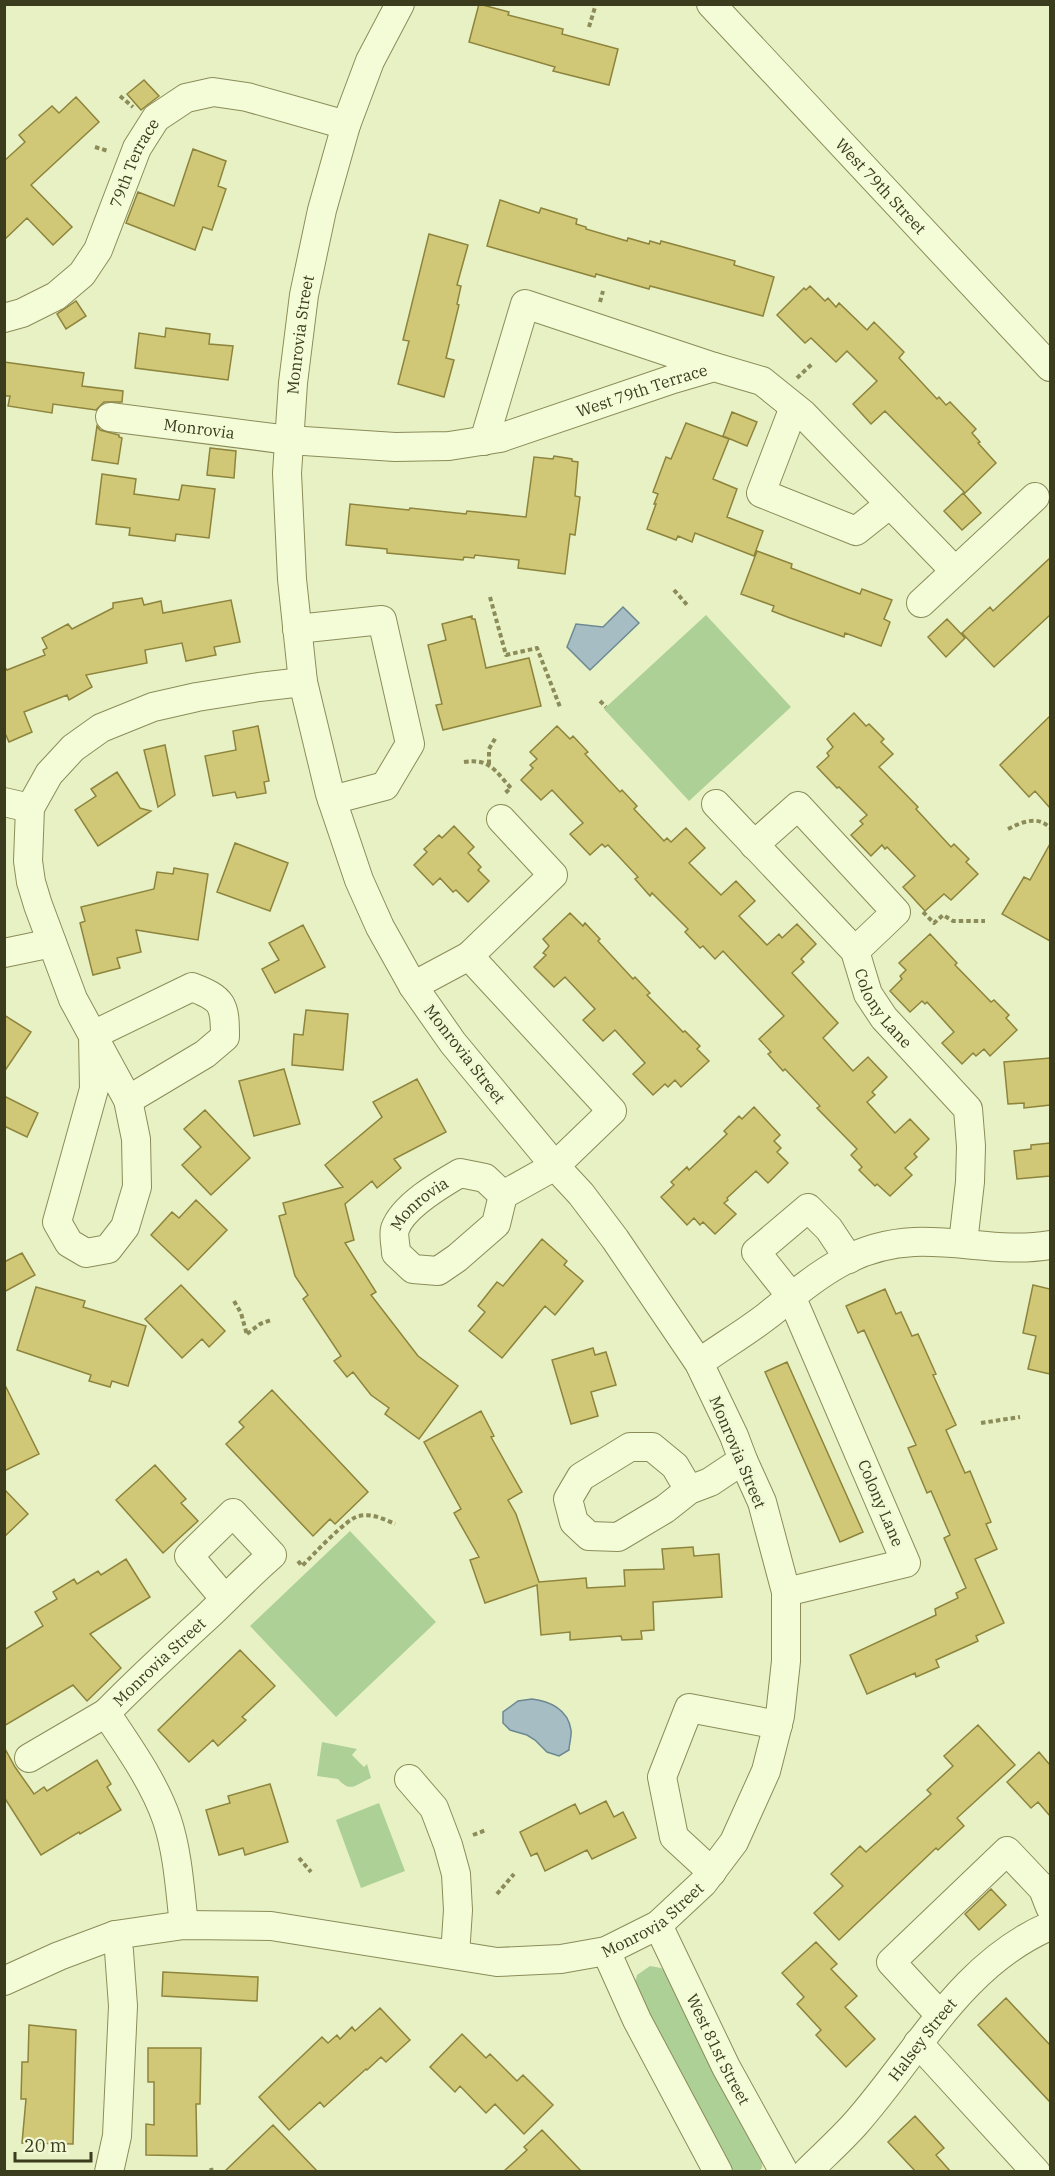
<svg xmlns="http://www.w3.org/2000/svg" width="1055" height="2176" font-family="'IBM Plex Serif',serif">
<style>
.green{fill:#add096}
.water{fill:#a6bec3;stroke:#6c8993;stroke-width:1.5}
.building{fill:#d1c877;stroke:#8d843d;stroke-width:1.5}
.lines{fill:none;stroke-linecap:round;stroke-linejoin:round}
.minor-casing{stroke:#8b8c59;stroke-width:30}
.path{stroke:#8b8c59;stroke-width:4;stroke-dasharray:4.5 3;stroke-linecap:butt}
.minor{stroke:#f4fbd7;stroke-width:28}
.labels{text-anchor:middle;dominant-baseline:central;stroke-width:6;stroke-linejoin:round;paint-order:stroke}
.street-label{font-size:16px;fill:#3b3b1e;stroke:#f0f8d4}
</style>
<rect width="100%" height="100%" fill="#e8f1c3"/>
<path class="green" d="M706 615 791 707 689 801 604 709Z
M350 1531 436 1622 336 1717 250 1626Z
M322 1742 357 1749 352 1755 364 1767 367 1764 371 1778C356 1784 351 1794 338 1779L317 1776Z
M379 1803 405 1871 361 1888 336 1820Z
M650 1966 661 1968 668 1974 763 2156 762 2168 759 2171H732L684 2089 634 1987 637 1975Z"/>
<path class="water" d="M623 607 639 623 590 670 567 647 576 624 603 627Z
M532 1699C549 1701 568 1709 571 1730 572 1736 569 1744 569 1750L559 1756 547 1752 535 1740 527 1735 510 1730 503 1723V1712L518 1701Z"/>
<path class="building" d="M479 4 509 12 508 15 563 29 562 34 618 49 609 85 553 71 555 67 469 42Z
M144 80 159 96 141 110 127 94Z
M76 97 99 122 31 185 72 227 53 245 27 218 4 240V161L25 142 19 135 52 106 59 113Z
M193 149 226 161 218 186 226 189 212 230 203 227 195 250 126 223 138 192 174 206Z
M500 200 539 213 541 208 577 219 576 224 586 227V229L627 241 628 238 649 244 650 241 660 244 661 241 735 261 734 265 774 277 763 316 650 286 649 289 596 274 595 277 487 246Z
M429 234 468 245 457 285 461 286 457 304 459 305 446 358 454 360 444 397 398 384 409 341 403 340Z
M810 286 825 301 828 298 836 307 839 303 867 330 874 322 904 352 899 358 937 399 939 397 946 405 950 402 976 429 972 433 980 442 978 443 996 463 965 493 885 411 871 424 853 404 877 381 847 351 836 362 811 338 805 343 777 315 804 288 806 290Z
M76 301 86 316 66 329 57 314Z
M166 328 210 334 209 344 233 346 228 380 135 368 139 333 165 337Z
M4 362 84 373 82 386 123 391 122 402H104L96 410 53 404 52 413 8 406 10 396H4Z
M732 412 757 422 747 446 723 436Z
M686 423 729 439 713 479 737 489 727 517 763 531 754 556 695 533 692 542 678 536 676 540 647 529 656 504H654L658 494 653 492 666 457 671 459Z
M97 426 100 430 119 435V437L122 438 118 464 92 460Z
M210 448 236 451 234 478 207 475Z
M554 456 572 459V461L578 462 575 496 580 497 575 535 570 534 565 574 518 568 519 560 475 555 474 558 464 557 463 560 409 555 387 553V549L346 545 350 504 409 510 410 508 466 514 467 511 526 517 534 457 553 459Z
M102 474 136 479 134 494 179 500 182 485 215 489 209 538 176 534 175 541 129 535 130 528 96 524Z
M963 493 981 513 962 530 944 511Z
M757 551 792 564 791 568 860 594 862 589 892 600 884 619 890 622 881 646 845 633 844 637 790 618 772 611 774 606 741 594Z
M1050 558V615L994 667 962 633 990 607 993 611Z
M142 598 144 605 161 601 163 613 231 600 240 642 214 647 216 655 186 661 182 643 145 650 147 663 86 675 92 687 69 700 67 695 24 712 32 732 9 742 4 731V666L7 670 45 655 43 650 47 648 42 638 68 624 72 629 113 608V603Z
M472 616V619H475L486 668 529 658 541 706 443 730 436 705 442 704 428 645 446 640 442 624Z
M947 619 965 638 946 657 928 637Z
M854 713 866 726 869 724 884 739 881 742 893 754 879 767 918 807 916 809 951 847 954 844 969 859 966 862 978 874 951 900 944 894 925 911 903 887 915 876 887 847 885 849 882 845 871 856 851 835 863 824 860 821 867 815 839 787 837 788 817 767 829 756 827 753 833 747 827 739Z
M1050 716V808L1035 791 1029 797 1000 765Z
M258 726 269 781 264 782 266 793 237 798 235 792 213 796 205 756 236 750 233 731Z
M557 726 570 739 573 736 588 752 585 754 620 792 622 790 637 806 634 809 664 841 667 838 671 842 686 828 705 848 689 863 721 895 736 881 755 901 739 916 767 945 779 934 782 938 797 924 816 944 801 959 804 962 792 973 838 1023 823 1038 853 1071 868 1057 887 1077 872 1092 875 1095 867 1102 895 1133 910 1119 929 1139 914 1154 917 1157 905 1168 912 1175 890 1196 877 1184 875 1186 859 1170 862 1167 851 1155 857 1149 817 1108 820 1106 785 1069 783 1071 768 1054 771 1052 759 1039 784 1016 723 951 715 959 703 946 700 948 685 932 688 929 652 893 650 896 635 879 638 877 608 845 605 847 602 844 590 855 570 834 583 823 552 790 541 800 521 780 533 768 530 765 537 759 530 752Z
M165 745 175 795 158 807 144 750Z
M117 772 140 808 151 811 98 846 75 810 96 796 91 789Z
M454 826 474 847 468 853 481 867 478 870 489 881 468 902 456 890 453 892 440 878 433 885 414 865 427 852 424 849 439 835 442 838Z
M235 843 288 863 270 911 217 892Z
M1050 844V941L1002 914 1024 877 1030 880Z
M174 868 208 874 198 940 136 930 141 952 117 958 120 968 93 975 80 923 85 921 81 907 154 889 157 872 173 874Z
M570 913 583 926 585 923 600 939 598 941 633 979 635 977 650 993 647 995 683 1032 685 1031 700 1046 697 1049 709 1061 681 1087 675 1080 668 1087 665 1084 653 1095 633 1074 645 1063 615 1030 603 1041 583 1020 595 1009 565 977 554 987 534 967 546 955 543 953 549 946 543 939Z
M303 925 325 967 275 993 262 969 279 960 269 943Z
M930 934 957 963 955 965 991 1002 994 1000 1009 1015 1006 1018 1017 1030 990 1056 984 1049 976 1056 973 1053 962 1064 942 1043 954 1032 927 1002 925 1004 922 1001 910 1012 890 991 902 979 900 976 906 970 899 963Z
M306 1010 348 1014 343 1070 292 1065 294 1034 303 1035Z
M4 1015 31 1032 4 1072Z
M1050 1058V1105L1024 1108V1103L1008 1104 1004 1062Z
M284 1069 300 1124 254 1136 239 1081Z
M417 1079 446 1132 394 1159 401 1168 377 1188 372 1181 345 1204 354 1240 345 1243 376 1292 371 1295 418 1356 458 1386 419 1439 385 1414 389 1408 371 1395 353 1372 347 1377 334 1361 341 1356 303 1299 308 1295 295 1276 279 1216 286 1214 283 1203 343 1187 325 1165 382 1117 373 1102Z
M4 1096 38 1113 27 1137 4 1126Z
M754 1107 780 1135 774 1141 781 1148 777 1152 788 1163 768 1183 756 1171 727 1198 728 1200 724 1203 736 1214 715 1234 703 1222 700 1225 694 1218 687 1225 661 1197 674 1185 671 1182 687 1167 689 1170 727 1134 724 1131 739 1116 742 1119Z
M205 1110 250 1158 211 1195 182 1165 201 1147 184 1129Z
M1050 1143V1176L1017 1179 1014 1151 1031 1149V1145Z
M196 1200 227 1230 188 1270 151 1235 172 1212 179 1218Z
M542 1239 567 1261 564 1265 583 1281 555 1315 545 1306 502 1358 469 1331 485 1312 478 1306 497 1282 503 1286Z
M22 1253 35 1275 4 1292V1262Z
M181 1285 225 1331 209 1347 202 1339 182 1358 145 1319Z
M1033 1285 1050 1289V1374L1028 1369 1036 1336 1023 1333Z
M36 1287 85 1301 83 1307 146 1326 128 1386 112 1381 110 1387 89 1381 91 1375 17 1350Z
M885 1289 896 1314 901 1312 912 1336 918 1334 936 1374 933 1375 956 1425 946 1430 965 1473 970 1471 991 1522 986 1524 997 1549 975 1559 1004 1623 976 1636 978 1641 936 1660 939 1667 916 1677 915 1673 867 1694 850 1655 936 1615 935 1609 958 1598 956 1593 966 1588 944 1538 950 1535 931 1491 927 1493 908 1448 916 1445 864 1330 858 1333 846 1306Z
M593 1348 595 1355 606 1352 616 1385 591 1392 598 1416 571 1424 552 1360Z
M787 1362 863 1532 840 1542 765 1372Z
M4 1383 39 1454 4 1471Z
M272 1390 368 1492 335 1524 330 1519 313 1536 226 1444 244 1427 239 1422Z
M481 1411 494 1436 491 1437 522 1492 508 1500 516 1514 539 1582 586 1578 587 1588 625 1586 624 1570 664 1569 662 1549 693 1547 694 1556 719 1554 722 1597 653 1602 654 1630 641 1631 642 1639 622 1640 621 1636 570 1640V1632L541 1635 537 1585 485 1603 470 1560 479 1557 454 1513 461 1509 424 1442Z
M155 1465 186 1499 181 1503 198 1521 163 1553 116 1500Z
M4 1489 28 1514 4 1537Z
M126 1559 150 1597 90 1634 121 1668 87 1701 73 1685 4 1726V1650L43 1626 35 1612 57 1599 53 1592 74 1579 77 1584 98 1571 101 1575Z
M240 1650 275 1686 242 1717 246 1720 218 1746 213 1740 189 1762 158 1730Z
M978 1725 1015 1765 957 1818 964 1826 938 1850 936 1848 839 1940 814 1913 843 1886 831 1874 860 1846 866 1852 931 1794 927 1790 953 1766 944 1756Z
M4 1747 15 1767 34 1794 44 1787 47 1791 97 1760 111 1784 107 1787 121 1810 80 1834 79 1832 41 1855 4 1797Z
M1039 1752 1050 1765V1816L1038 1802 1031 1808 1007 1782Z
M270 1784 288 1842 245 1855 243 1848 219 1855 206 1810 230 1803 228 1796Z
M606 1801 614 1817 623 1812 636 1838 592 1859 587 1850 545 1871 537 1853 531 1856 520 1832 575 1804 580 1814Z
M991 1889 1006 1905 979 1930 965 1914Z
M816 1942 837 1964 831 1969 857 1996 845 2007 875 2039 846 2067 816 2035 821 2030 797 2004 804 1997 782 1973Z
M163 1972 258 1977 257 2001 162 1996Z
M1006 1998 1050 2045V2102L978 2025Z
M380 2008 410 2040 386 2062 381 2057 367 2070 366 2069 324 2107 320 2102 289 2130 259 2097 322 2037 328 2043 337 2035 340 2039 352 2027 355 2031Z
M29 2025 76 2030 73 2144 22 2143 26 2099H21L22 2062H28Z
M462 2034 486 2058 490 2054 517 2081 523 2075 553 2105 524 2134 495 2104 486 2113 460 2086 455 2092 430 2067Z
M148 2048H201L200 2104H196L197 2156 146 2155V2124L154 2125V2082H148Z
M915 2116 944 2148 936 2155 951 2172H916L888 2142Z
M273 2125 318 2172H224Z
M542 2130 582 2172H503L527 2150 524 2147Z"/>
<g class="lines">
<defs>
<g id="minor">
<path id="s1" d="M711 4 1050 367"/>
<path id="s2" d="M4 318 22 313 56 296 82 274 98 250 137 148 156 118 186 98 213 92 247 97 346 125"/>
<path d="M794 407 761 493 856 531 890 504"/>
<path id="s3" d="M110 417 289 440 395 447 449 446 500 438 673 379 714 367 762 381 803 414 955 571"/>
<path d="M484 441 525 304 714 367"/>
<path d="M921 603 1035 497"/>
<path d="M297 629 382 620 410 744 385 786 332 800"/>
<path d="M4 802 30 808"/>
<path id="s4" d="M716 804 855 951 868 994 884 1018 968 1109 971 1146 970 1182 963 1243"/>
<path d="M754 845 798 806 896 912 855 951"/>
<path d="M4 953 52 943"/>
<path d="M469 956 553 875 501 819"/>
<path id="s5" d="M413 986 469 956 612 1111 555 1166 503 1195 496 1224 457 1258 438 1271 413 1269 396 1253C396 1246 393 1235 395 1229 403 1206 441 1184 460 1173L485 1178 503 1195"/>
<path d="M93 1035 94 1089 57 1222 69 1243 86 1253 108 1249 125 1227 137 1187 136 1139 128 1100 73 999 38 905 31 882 28 861 30 808 49 774 73 748 101 728 153 707 197 697 259 687 303 682"/>
<path d="M93 1035 192 987C223 999 225 1004 225 1037L205 1054 128 1100"/>
<path d="M699 1363C721 1347 745 1333 767 1316 814 1279 850 1245 914 1242 961 1240 1004 1253 1050 1245"/>
<path d="M689 1490 675 1466 652 1447H630L581 1477 568 1499 574 1522 589 1536 618 1537 665 1509 689 1490 710 1482 743 1460"/>
<path d="M786 1592 906 1563 791 1296 756 1252 808 1208 829 1229 849 1259"/>
<path d="M29 1758 106 1713"/>
<path d="M409 1779 434 1808 448 1845 456 1874 458 1910 455 1955"/>
<path d="M712 1872 674 1837 662 1777 689 1708 778 1725"/>
<path id="s6" d="M184 1925C180 1891 178 1853 167 1820 154 1782 128 1746 106 1713 139 1679 174 1647 209 1615 230 1595 250 1574 272 1555L233 1513 189 1556 225 1599"/>
<path id="s7" d="M658 1925 726 2067 784 2172"/>
<path d="M606 1951 637 2020 718 2172"/>
<path id="s8" d="M4 1981 59 1956 115 1935 184 1925 271 1926 497 1962 561 1959 606 1951 658 1925 703 1883 734 1842 766 1771 780 1716 786 1661V1592L762 1502 743 1460 734 1436 699 1363 615 1239 581 1194 555 1166 453 1043 413 986 380 927 359 880 330 794 303 682 292 579 287 473 293 383 304 295 322 210 346 125 370 61 400 4"/>
<path d="M940 2015 891 1962 1007 1851 1043 1889 1050 1907"/>
<path d="M918 2043 1036 2172"/>
<path d="M109 2172 117 2136 123 2006 119 1951 115 1935"/>
<path id="s9" d="M807 2172C824 2155 841 2140 856 2123 918 2053 961 1964 1050 1926"/>
</g>
</defs>
<use href="#minor" class="minor-casing"/>
<path class="path" d="M589 27 596 4
M120 96 133 107
M95 147 108 151
M600 302 603 291
M797 378 812 364
M674 590 688 606
M490 597 506 655 537 648 560 707
M600 701 606 707
M464 762C490 758 495 771 511 788L505 793
M489 764V749L496 737
M1008 829C1022 822 1038 815 1050 828
M923 912 934 923 943 915 953 921H985
M234 1301 241 1313 247 1335
M247 1334 260 1324 271 1320
M981 1423 1020 1417
M298 1561 302 1566C313 1555 347 1518 359 1516 371 1513 384 1519 395 1524
M473 1835 486 1830
M299 1858 311 1872
M497 1894 514 1874
M211 2168 212 2172"/>
<use href="#minor" class="minor"/>
</g>
<g class="labels">
<g class="street-label">
<text stroke="none"><textPath href="#s2" startOffset="214">79th Terrace</textPath></text>
<text stroke="none"><textPath href="#s1" startOffset="249">West 79th Street</textPath></text>
<text stroke="none"><textPath href="#s8" startOffset="2439">Monrovia Street</textPath></text>
<text stroke="none"><textPath href="#s3" startOffset="542">West 79th Terrace</textPath></text>
<text stroke="none"><textPath href="#s3" startOffset="90">Monrovia</textPath></text>
<text stroke="none"><textPath href="#s4" startOffset="267">Colony Lane</textPath></text>
<text transform="translate(465 1054) rotate(52)">Monrovia Street</text>
<text stroke="none"><textPath href="#s5" startOffset="626">Monrovia</textPath></text>
<text transform="translate(738 1452) rotate(67)">Monrovia Street</text>
<text transform="translate(881 1503) rotate(67)">Colony Lane</text>
<text stroke="none"><textPath href="#s6" startOffset="304">Monrovia Street</textPath></text>
<text stroke="none"><textPath href="#s8" startOffset="672">Monrovia Street</textPath></text>
<text stroke="none"><textPath href="#s9" startOffset="176">Halsey Street</textPath></text>
<text stroke="none"><textPath href="#s7" startOffset="138">West 81st Street</textPath></text>
</g>
</g>
<rect width="1055" height="2176" fill="none" stroke="#3b3b1e" stroke-width="12"/>
<path d="M15 2152v9h76v-9" fill="none" stroke="#3b3b1e" stroke-width="3"/>
<text x="24" y="2152" font-size="18" fill="#3b3b1e" stroke="#f0f8d4" stroke-width="4.5" paint-order="stroke">20 m</text>
</svg>
